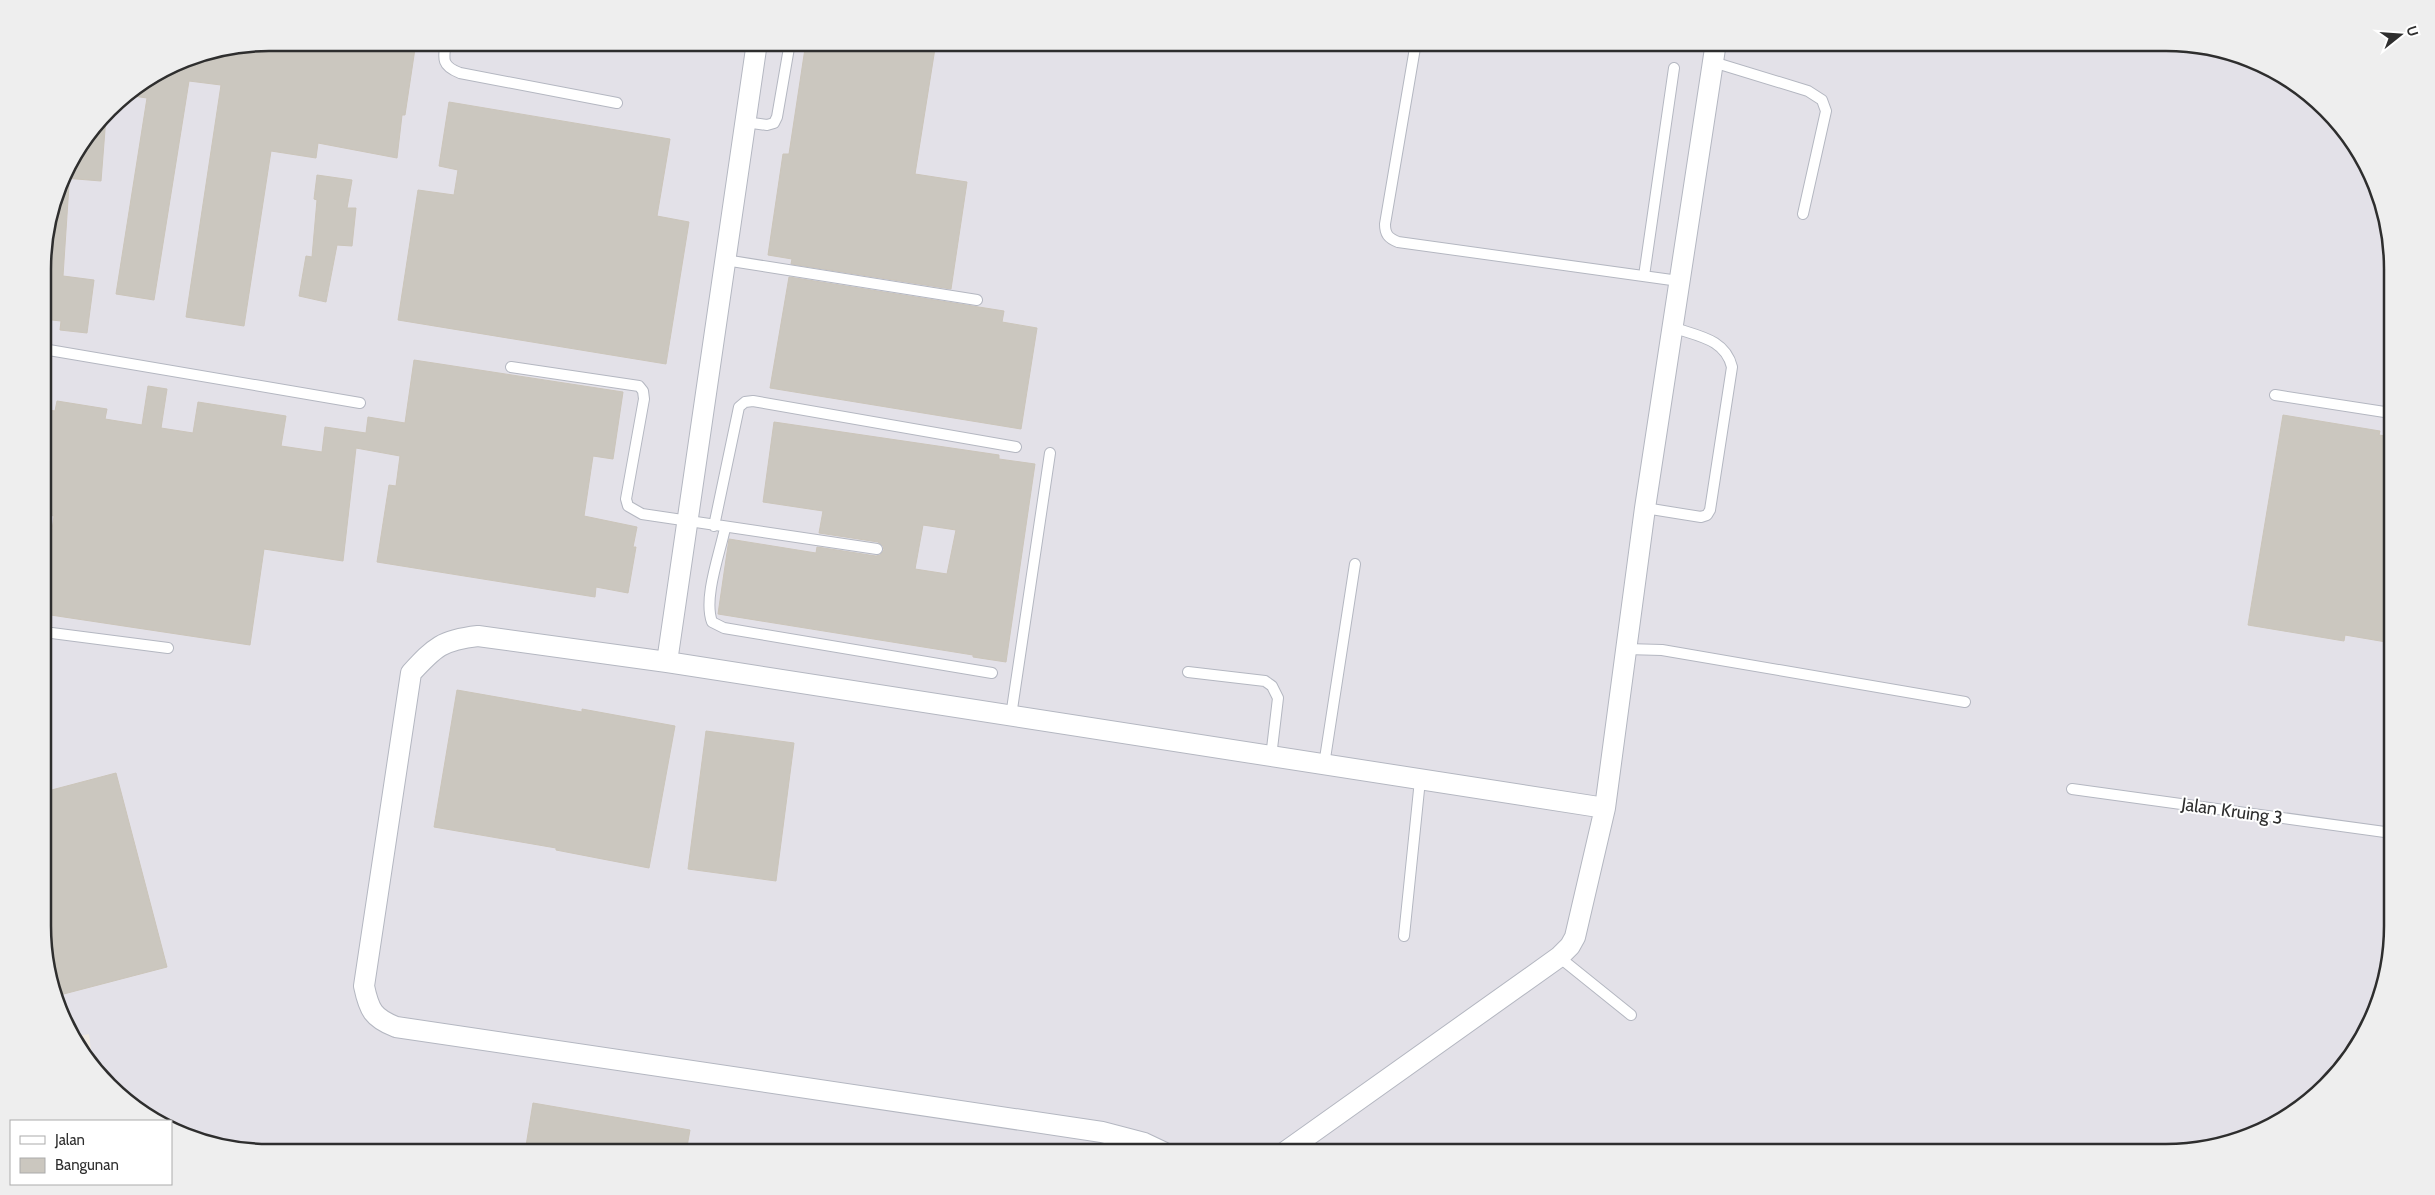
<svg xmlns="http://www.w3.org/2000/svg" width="2435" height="1195" font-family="Cabin,sans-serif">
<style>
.industrial{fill:#e3e1e8}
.building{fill:#cbc7bf;stroke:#cbc5ba;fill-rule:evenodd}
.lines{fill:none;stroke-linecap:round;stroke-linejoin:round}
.lane-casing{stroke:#b4b7c1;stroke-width:12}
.street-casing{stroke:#b4b7c1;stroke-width:22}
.lane{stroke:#fff;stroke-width:10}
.street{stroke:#fff;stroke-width:20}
.labels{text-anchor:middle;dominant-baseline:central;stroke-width:4;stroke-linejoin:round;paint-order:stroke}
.street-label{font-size:18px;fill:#2e2e2e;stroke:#fff}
.rim{fill:none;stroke:#2e2e2e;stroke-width:2.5}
</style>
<rect width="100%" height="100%" fill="#efe9e1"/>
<path class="industrial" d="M270 42H2165L2266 66 2315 99 2354 143 2391 240 2392 926 2369 1026 2336 1075 2291 1114 2238 1141 2180 1152H270L171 1130V1121H160L93 1066 89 1034 74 1037 60 1012 44 955 43 255 66 170 120 99 183 60Z"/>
<path class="building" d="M270 42H416L405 115H402L397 158 318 143 316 158 271 151 244 326 186 317 221 85 189 81 154 300 116 294 147 98 126 95 183 60Z
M806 42H936L915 174 967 182 951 289 791 264 792 259 768 255 783 154H789Z
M449 102 670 139 657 216 689 222 666 364 398 320 418 190 454 195 458 170 439 166Z
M106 117 101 181 64 178 66 170Z
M317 175 352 180 347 208H356L352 246 337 245 326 302 299 296 306 256 312 257 317 200 314 199Z
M62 184 69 185 63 276 94 280 87 333 60 330 61 321 43 319V255Z
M789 277 1004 311 1002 322 1037 328 1021 429 770 388Z
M414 360 623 392 613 459 593 456 584 516 637 527 633 547H636L628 593 596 587 595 597 377 562 389 485 396 486 400 456 356 448 343 561 264 549 250 645 44 614V584L54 516 44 514 43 409 55 411 57 401 107 409 105 419 142 425 148 386 167 389 161 428 193 433 198 402 286 416 281 446 322 452 325 427 366 433 368 417 405 423Z
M2283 415 2380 431 2379 435 2391 437 2392 643 2345 635 2344 641 2248 625Z
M774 422 999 455V459L1035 464 1006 662 973 657V655L718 614 729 539 816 553 817 547 876 556 880 555 884 550 883 546 878 542 819 533 823 511 763 502ZM923 525 956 530 947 574 915 569Z
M457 690 582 712V709L675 726 649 868 556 850V848L434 827Z
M706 731 794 743 776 881 688 869Z
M116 773 167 967 56 996 44 955V792Z
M533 1103 690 1130 686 1152H525Z"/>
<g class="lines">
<defs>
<path id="lane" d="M446 42C443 60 442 66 460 73L617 103
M1416 42 1385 224C1385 234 1388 238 1398 242L1679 281
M1713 62 1808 91 1822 100 1826 111 1803 214
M745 122 767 125 774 123 777 117 790 42
M725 260 977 300
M1644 276 1674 68
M43 349 360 403
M511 367 639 386 643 391 644 399 626 499 628 506 642 514 877 549
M2275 395 2391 413
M1645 508 1701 517 1707 515 1710 510 1732 367C1725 338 1696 336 1672 327
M714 526 739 407 745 402 753 401 1016 447
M725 528C720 553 703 598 712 622L724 628 992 673
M44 632 168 648
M1626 649 1662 650 1965 702
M1188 672 1265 681 1272 686 1278 698 1271 757
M1011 716 1050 453
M1324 765 1355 564
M2072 789 2392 833
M1404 936 1420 780
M1559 957 1631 1015"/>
<path id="street" d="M667 662 757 42
M1163 1152 1144 1143 1102 1132 396 1027C373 1018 369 1010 364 986L411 673C435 647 442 640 478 636L667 662 1605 808
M1285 1152 1559 957 1570 946 1575 937 1605 808 1645 508 1716 42"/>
</defs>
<use href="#lane" class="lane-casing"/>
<use href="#street" class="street-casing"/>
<use href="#lane" class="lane"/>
<use href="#street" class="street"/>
</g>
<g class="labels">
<g class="street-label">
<text transform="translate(2232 811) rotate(8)">Jalan Kruing 3</text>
</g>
</g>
<path d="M0 0H2435V1195H0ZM269 51H2166A218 218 0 0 1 2384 269V926A218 218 0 0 1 2166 1144H269A218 218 0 0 1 51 926V269A218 218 0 0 1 269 51Z" fill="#eee" fill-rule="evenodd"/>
<path class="rim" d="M269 51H2166A218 218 0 0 1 2384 269V926A218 218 0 0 1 2166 1144H269A218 218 0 0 1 51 926V269A218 218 0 0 1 269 51Z"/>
<rect x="10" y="1120" width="162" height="65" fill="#ffffff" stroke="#ababab"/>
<rect x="20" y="1136" width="25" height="8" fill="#ffffff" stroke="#ababab"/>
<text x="55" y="1145" font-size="15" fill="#2e2e2e">Jalan</text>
<rect x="20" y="1158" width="25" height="15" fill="#cbc7bf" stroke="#ababab"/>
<text x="55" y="1170" font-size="15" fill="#2e2e2e">Bangunan</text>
<g transform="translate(2400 35) rotate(73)" stroke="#ffffff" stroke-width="4" paint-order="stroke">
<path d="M0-4L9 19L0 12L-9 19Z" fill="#2e2e2e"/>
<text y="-8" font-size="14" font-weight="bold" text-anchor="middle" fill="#2e2e2e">U</text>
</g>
</svg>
